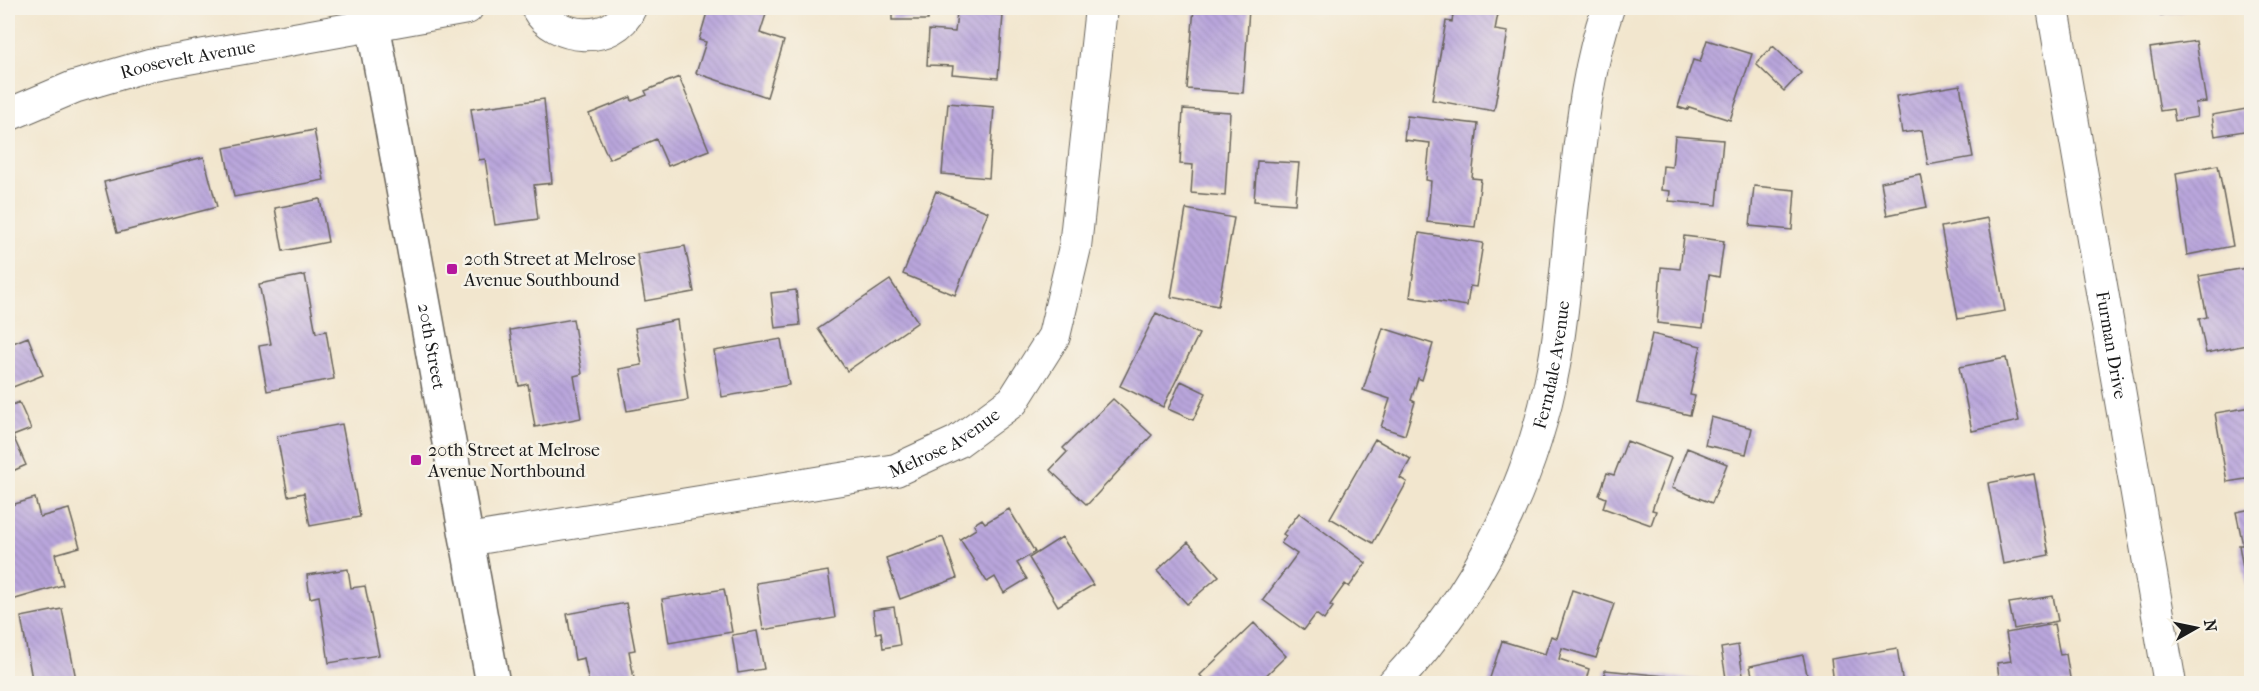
<svg xmlns="http://www.w3.org/2000/svg" width="2259" height="691" font-family="'IM FELL French Canon',serif">
<style>
.building{fill:url(#building-back-hatch)}
.lines{fill:none;stroke-linecap:round;stroke-linejoin:round}
.minor-casing{stroke:#67635a;stroke-width:34}
.tertiary-casing{stroke:#67635a;stroke-width:36}
.minor{stroke:#fff;stroke-width:32}
.tertiary{stroke:#fff;stroke-width:33}
.poi-dot{fill:#b5179e;stroke:#f7f3e8;stroke-width:2}
.labels{text-anchor:middle;dominant-baseline:central;stroke-width:5;stroke-linejoin:round;paint-order:stroke}
.street-label{font-size:18px;fill:#1c1c1c;stroke:#f7f3e8}
.poi-label{font-size:18px;fill:#1c1c1c;stroke:#f7f3e8;text-anchor:start}
</style>
<defs>
<pattern id="building-back-hatch" width="6" height="6" patternUnits="userSpaceOnUse" patternTransform="scale(1.5)"><rect width="6" height="6" fill="#b9a6dc"/><path d="M-1 5l2 2M0 0l6 6M5-1l2 2" fill="none" stroke="#9e8ebc"/></pattern>
</defs>
<rect width="100%" height="100%" fill="#f7f3e8"/>
<filter id="ink" filterUnits="userSpaceOnUse"><feTurbulence type="fractalNoise" baseFrequency=".0167" numOctaves="2"/><feDisplacementMap in="SourceGraphic" scale="12" xChannelSelector="R" yChannelSelector="G"/><feConvolveMatrix kernelMatrix="1 2 1 2 8 2 1 2 1" color-interpolation-filters="sRGB"/></filter>
<filter id="wash" filterUnits="userSpaceOnUse"><feTurbulence type="fractalNoise" baseFrequency=".008" numOctaves="4" result="noise"/><feDisplacementMap in="SourceGraphic" scale="24" xChannelSelector="R" yChannelSelector="G"/><feGaussianBlur stdDeviation="1.35" result="paint"/><feColorMatrix in="noise" values="0 0 0 0 0 0 0 0 0 0 0 0 0 0 0 0 0 1.4 0 .05"/><feComposite in="paint" operator="in"/></filter>
<g filter="url(#wash)">
<rect width="100%" height="100%" fill="#f2e6ce"/>
<g id="blocks">
<path class="building" d="M712 8H768L760 33 784 41 767 97 696 73 706 42 699 40 708 9 711 10Z
M892 8H929L928 20H892Z
M1194 8 1249 9 1243 93 1187 89Z
M1454 8H1499L1495 30 1508 32 1494 111 1432 100 1446 21 1452 22Z
M2159 8H2196V9L2161 15Z
M957 12 1003 15 998 78 952 74 953 66 927 65 929 30 955 32Z
M1707 40 1752 54 1730 120 1689 107 1687 110 1678 107 1693 60 1700 62Z
M2196 41 2206 102 2195 103 2197 117 2175 121 2173 109 2160 111 2150 48Z
M1773 46 1801 73 1784 91 1756 64Z
M679 77 709 150 668 166 656 139 609 159 589 114 631 97 632 101 647 95 645 91Z
M1960 85 1973 157 1928 165 1922 130 1902 133 1896 96Z
M544 99 552 183 534 185 538 219 495 225 485 159 479 160 471 109Z
M948 103 994 107 989 178 942 174Z
M1183 109 1230 112 1225 196 1191 193 1193 165 1180 164Z
M2246 109 2250 130 2215 136 2212 115Z
M1407 116 1478 124 1472 178 1481 179 1475 227 1427 222 1431 181 1426 180 1430 143 1404 140Z
M314 130 324 180 234 197 224 148Z
M1675 136 1723 140 1717 205 1669 201 1670 191 1661 190 1663 166 1672 167Z
M204 157 217 207 117 233 104 182Z
M1257 161 1299 163 1295 204 1254 201Z
M2218 165 2233 246 2187 255 2176 173Z
M1920 174 1927 207 1887 215 1881 182Z
M1754 186 1795 190 1792 230 1750 226Z
M936 191 988 212 955 295 903 274Z
M320 199 328 242 283 251 275 208Z
M1186 209 1234 218 1218 306 1171 297Z
M1988 218 2005 311 1958 319 1941 227Z
M1419 233 1483 243 1476 287 1470 286 1467 306 1410 297Z
M1684 236 1724 241 1719 277 1709 275 1703 328 1657 323 1661 267 1680 269Z
M685 246 694 292 645 301 637 254Z
M2252 267V344L2206 353 2199 319 2207 317 2199 276Z
M305 275 316 333 326 331 334 379 267 391 259 346 271 344 259 284Z
M890 280 918 322 847 371 818 329Z
M796 290 800 325 775 328 771 293Z
M1156 313 1199 334 1163 407 1120 386Z
M573 319 582 374 574 376 581 418 535 427 528 384 519 386 510 330Z
M677 320 688 400 627 411 619 369 642 365 635 328Z
M1383 328 1433 344 1422 380 1418 378 1411 400 1415 402 1405 435 1381 427 1390 399 1363 390Z
M1652 334 1701 346 1690 395 1695 396 1690 415 1637 403Z
M28 337 43 375 8 389V345Z
M781 339 789 385 722 397 714 351Z
M2006 358 2019 421 1972 431 1959 367Z
M1181 381 1206 393 1193 420 1168 409Z
M1113 399 1152 435 1087 505 1050 470 1067 452 1063 448Z
M19 402 31 429 13 436 26 465 8 473V407Z
M2252 407V478L2227 482 2215 413Z
M1711 417 1752 428 1746 454 1705 445Z
M342 424 360 517 310 526 304 493 288 496 277 436Z
M1375 439 1411 459 1400 478 1407 482 1373 543 1330 518Z
M1627 441 1671 458 1652 510 1656 511 1651 525 1603 508 1606 498 1599 495 1607 473 1614 475Z
M1687 448 1727 464 1712 503 1672 488Z
M2034 474 2049 555 2003 564 1988 483Z
M35 498 40 517 69 509 80 547 55 554 63 585 12 600 8 583V506Z
M1009 509 1035 552 1017 563 1027 579 1004 593 995 577 987 582 960 539 976 529 974 524 982 519 985 523Z
M2252 509V589L2247 590 2239 545H2243L2236 512Z
M1299 513 1366 563 1349 587 1345 584 1330 605 1333 607 1324 620 1316 614 1304 630 1263 600 1297 554 1281 543 1286 536 1283 534Z
M943 537 957 578 900 599 886 558Z
M1062 537 1093 585 1058 606 1029 558Z
M1188 542 1219 576 1187 604 1157 571Z
M348 569 351 588 365 586 379 655 329 663 319 596 310 598 307 575Z
M828 571 835 618 763 630 756 583Z
M724 589 732 632 669 643 662 599Z
M1572 590 1614 604 1596 658 1562 648 1559 659 1589 669 1585 684H1488L1502 641 1545 654 1551 636 1557 638Z
M2053 596 2058 621 2014 629 2009 603Z
M626 603 635 650 629 651 635 684H589L584 658 575 660 567 614Z
M894 607 900 645 883 648 881 632 876 633 873 610Z
M62 609 77 684H22V681L32 679 21 617Z
M1254 623 1286 656 1257 684H1208L1200 675Z
M2054 624 2060 655 2066 654 2071 684H2000L1997 663 2011 661 2006 633Z
M757 631 764 669 738 673 732 635Z
M1738 645 1743 675 1726 678 1721 648Z
M1897 648 1903 684H1834L1831 659Z
M1803 655 1809 684H1754L1750 666Z
M1605 670 1704 680V684H1604Z"/>
</g>
</g>
<g filter="url(#ink)">
<use href="#blocks" fill-opacity="0" stroke="#67635a" stroke-width="1.5"/>
<g class="lines">
<defs>
<g id="minor">
<path d="M537 8C554 40 614 46 630 8"/>
<path id="s1" d="M2053 8 2170 684"/>
<path id="s2" d="M8 115 74 87 149 65 467 8"/>
<path id="s3" d="M467 540 896 470 957 442 1013 401 1054 336 1075 247 1101 8"/>
<path id="s4" d="M1393 684C1476 595 1532 485 1554 365 1564 312 1567 257 1573 203 1581 137 1586 71 1608 8"/>
</g>
<g id="tertiary">
<path id="s5" d="M370 8 493 684"/>
</g>
</defs>
<use href="#minor" class="minor-casing"/>
<use href="#tertiary" class="tertiary-casing"/>
<use href="#minor" class="minor"/>
<use href="#tertiary" class="tertiary"/>
</g>
</g>
<g class="poi-dot">
<rect x="446" y="263" width="12" height="12" rx="3"/>
<rect x="410" y="454" width="12" height="12" rx="3"/>
</g>
<g class="labels">
<g class="street-label">
<text stroke="none"><textPath href="#s2" startOffset="189">Roosevelt Avenue</textPath></text>
<text stroke="none"><textPath href="#s5" startOffset="344">20th Street</textPath></text>
<text stroke="none"><textPath href="#s1" startOffset="342">Furman Drive</textPath></text>
<text stroke="none"><textPath href="#s4" startOffset="362">Ferndale Avenue</textPath></text>
<text stroke="none"><textPath href="#s3" startOffset="490">Melrose Avenue</textPath></text>
</g>
<g class="poi-label">
<text x="464" y="259">20th Street at Melrose<tspan x="464" dy="21">Avenue Southbound</tspan></text>
<text x="428" y="450">20th Street at Melrose<tspan x="428" dy="21">Avenue Northbound</tspan></text>
</g>
</g>
<rect width="2259" height="691" fill="none" stroke="#f7f3e8" stroke-width="30"/>
<g transform="translate(2196 628) rotate(81)" stroke="#f7f3e8" stroke-width="4.5" paint-order="stroke">
<path d="M0-4.5L10 22L0 15L-10 22Z" fill="#1c1c1c"/>
<text y="-9" font-size="16" font-weight="bold" text-anchor="middle" fill="#1c1c1c">N</text>
</g>
</svg>
